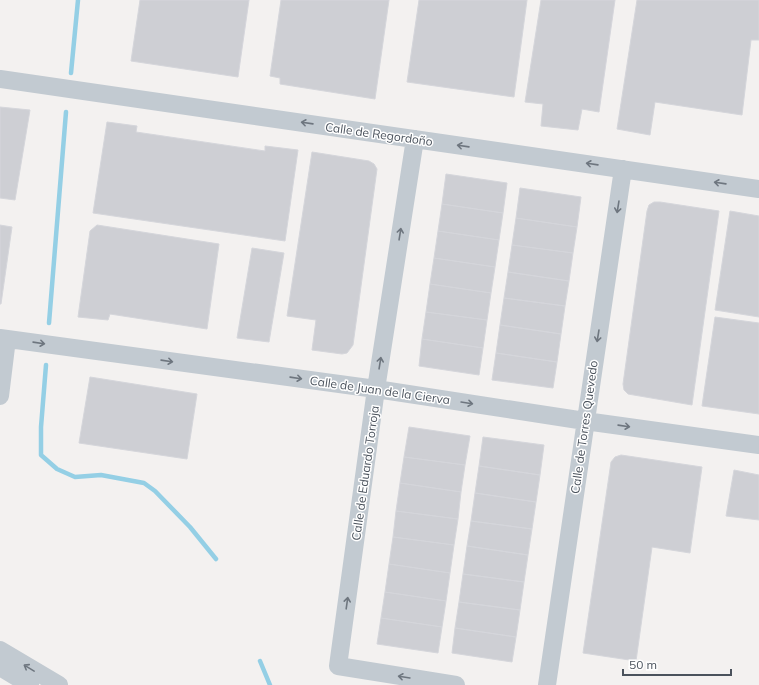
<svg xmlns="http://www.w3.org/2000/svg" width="759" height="685" font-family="Mulish,sans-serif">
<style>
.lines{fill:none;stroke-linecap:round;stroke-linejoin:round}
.stream{stroke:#94cfe5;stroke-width:4.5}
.building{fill:#cecfd4;stroke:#d5d6db}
.minor{stroke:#c2cad1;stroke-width:18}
.oneway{stroke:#6e767f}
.labels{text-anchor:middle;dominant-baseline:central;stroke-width:3;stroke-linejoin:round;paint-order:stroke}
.street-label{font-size:12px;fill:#4a525c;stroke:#fff}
</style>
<rect width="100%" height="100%" fill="#f3f1f0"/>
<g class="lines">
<path class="stream" d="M71 73 78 0
M49 323 66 112
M46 365 41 427V455L57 469 75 477 101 475 144 483 155 491 190 527 216 559
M260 661 270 685"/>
</g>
<path class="building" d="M140 0H249L238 77 131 61Z
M281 0H389L375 99 280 84V78L270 76Z
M419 0H527L514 97 407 82Z
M541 0H615L599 112 582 109 578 130 541 126 543 104 525 102Z
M637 0H759V40H751L742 115 655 102 650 135 617 129Z
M0 107 30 110 15 200 0 198Z
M107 122 137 126 136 132 265 151V146L298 150 285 241 93 213Z
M312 152 369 161 374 164 377 169 353 345 347 353 342 354 312 350 316 320 287 316Z
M446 174 507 183 503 213 442 204Z
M520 188 581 197 577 227 516 218Z
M654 202H660L719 211 692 405 628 394 624 390 623 384 647 211 649 205Z
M442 204 503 213 499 240 438 231Z
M730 211 759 216V317L715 310Z
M516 218 577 227 573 253 512 245Z
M0 225 12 227 1 304H0Z
M97 225 219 244 207 329 110 314 108 320 78 317 90 231Z
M438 231 499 240 495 267 434 258Z
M512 245 573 253 569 281 508 272Z
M252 248 284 253 269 342 237 338Z
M434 258 495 267 491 293 430 284Z
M508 272 569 281 565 306 504 298Z
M430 284 491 293 487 320 426 312Z
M504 298 565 306 561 334 500 325Z
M426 312 487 320 483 348 422 339Z
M715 317 759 323V414L702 406Z
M500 325 561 334 557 362 496 353Z
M422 339 483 348 479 375 419 366Z
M496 353 557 362 553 388 492 380Z
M90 377 197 394 187 459 79 443Z
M409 427 470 436 465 465 404 457Z
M483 437 544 445 540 475 479 466Z
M621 455 702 467 690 553 652 547 636 661 583 653 611 462 615 457Z
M404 457 465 465 461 492 400 483Z
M479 466 540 475 536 502 475 493Z
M734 470 759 475V520L726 516Z
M400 483 461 492 458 519 396 511Z
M475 493 536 502 532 529 471 521Z
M396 511 458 519 454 545 393 537Z
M471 521 532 529 528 555 467 546Z
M393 537 454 545 450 573 389 564Z
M467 546 528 555 524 582 463 574Z
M389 564 450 573 446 601 385 592Z
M463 574 524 582 520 610 459 602Z
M385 592 446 601 442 627 381 618Z
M459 602 520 610 516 637 455 628Z
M381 618 442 627 438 653 377 644Z
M455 628 516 637 512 662 452 653Z"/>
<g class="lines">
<path class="minor" d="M0 79 759 189
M415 139 376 389 338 666 456 685
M0 338 376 389 585 421 759 445
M0 396 7 339
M0 650 59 685
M0 667 30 685
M547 685 623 169"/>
</g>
<defs><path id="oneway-shaft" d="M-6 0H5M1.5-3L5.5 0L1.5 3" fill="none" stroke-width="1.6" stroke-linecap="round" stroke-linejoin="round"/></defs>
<g class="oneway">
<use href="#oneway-shaft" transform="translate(307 123) rotate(-172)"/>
<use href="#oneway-shaft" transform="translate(463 146) rotate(-172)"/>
<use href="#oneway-shaft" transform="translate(592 164) rotate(-172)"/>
<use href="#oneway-shaft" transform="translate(720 183) rotate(-172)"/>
<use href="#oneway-shaft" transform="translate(618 207) rotate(99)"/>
<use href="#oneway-shaft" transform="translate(400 234) rotate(-81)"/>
<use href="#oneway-shaft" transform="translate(598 336) rotate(99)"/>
<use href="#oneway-shaft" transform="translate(39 343) rotate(8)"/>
<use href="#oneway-shaft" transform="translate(167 361) rotate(8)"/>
<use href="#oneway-shaft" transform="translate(380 363) rotate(-81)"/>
<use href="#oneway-shaft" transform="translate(296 378) rotate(8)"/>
<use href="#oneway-shaft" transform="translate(467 403) rotate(9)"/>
<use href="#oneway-shaft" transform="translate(624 426) rotate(8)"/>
<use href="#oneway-shaft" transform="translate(347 603) rotate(-82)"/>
<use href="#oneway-shaft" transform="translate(29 668) rotate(-149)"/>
<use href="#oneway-shaft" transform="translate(404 677) rotate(-171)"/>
</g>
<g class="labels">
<g class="street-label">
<text transform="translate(379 134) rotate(8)">Calle de Regordoño</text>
<text transform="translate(380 390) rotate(8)">Calle de Juan de la Cierva</text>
<text transform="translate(584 427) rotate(-82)">Calle de Torres Quevedo</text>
<text transform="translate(365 473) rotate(-82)">Calle de Eduardo Torroja</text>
</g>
</g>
<path d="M623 669v6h108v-6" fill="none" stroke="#4a525c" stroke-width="2"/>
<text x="629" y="669" font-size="12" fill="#4a525c" stroke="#ffffff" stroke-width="3" paint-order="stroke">50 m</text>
</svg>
